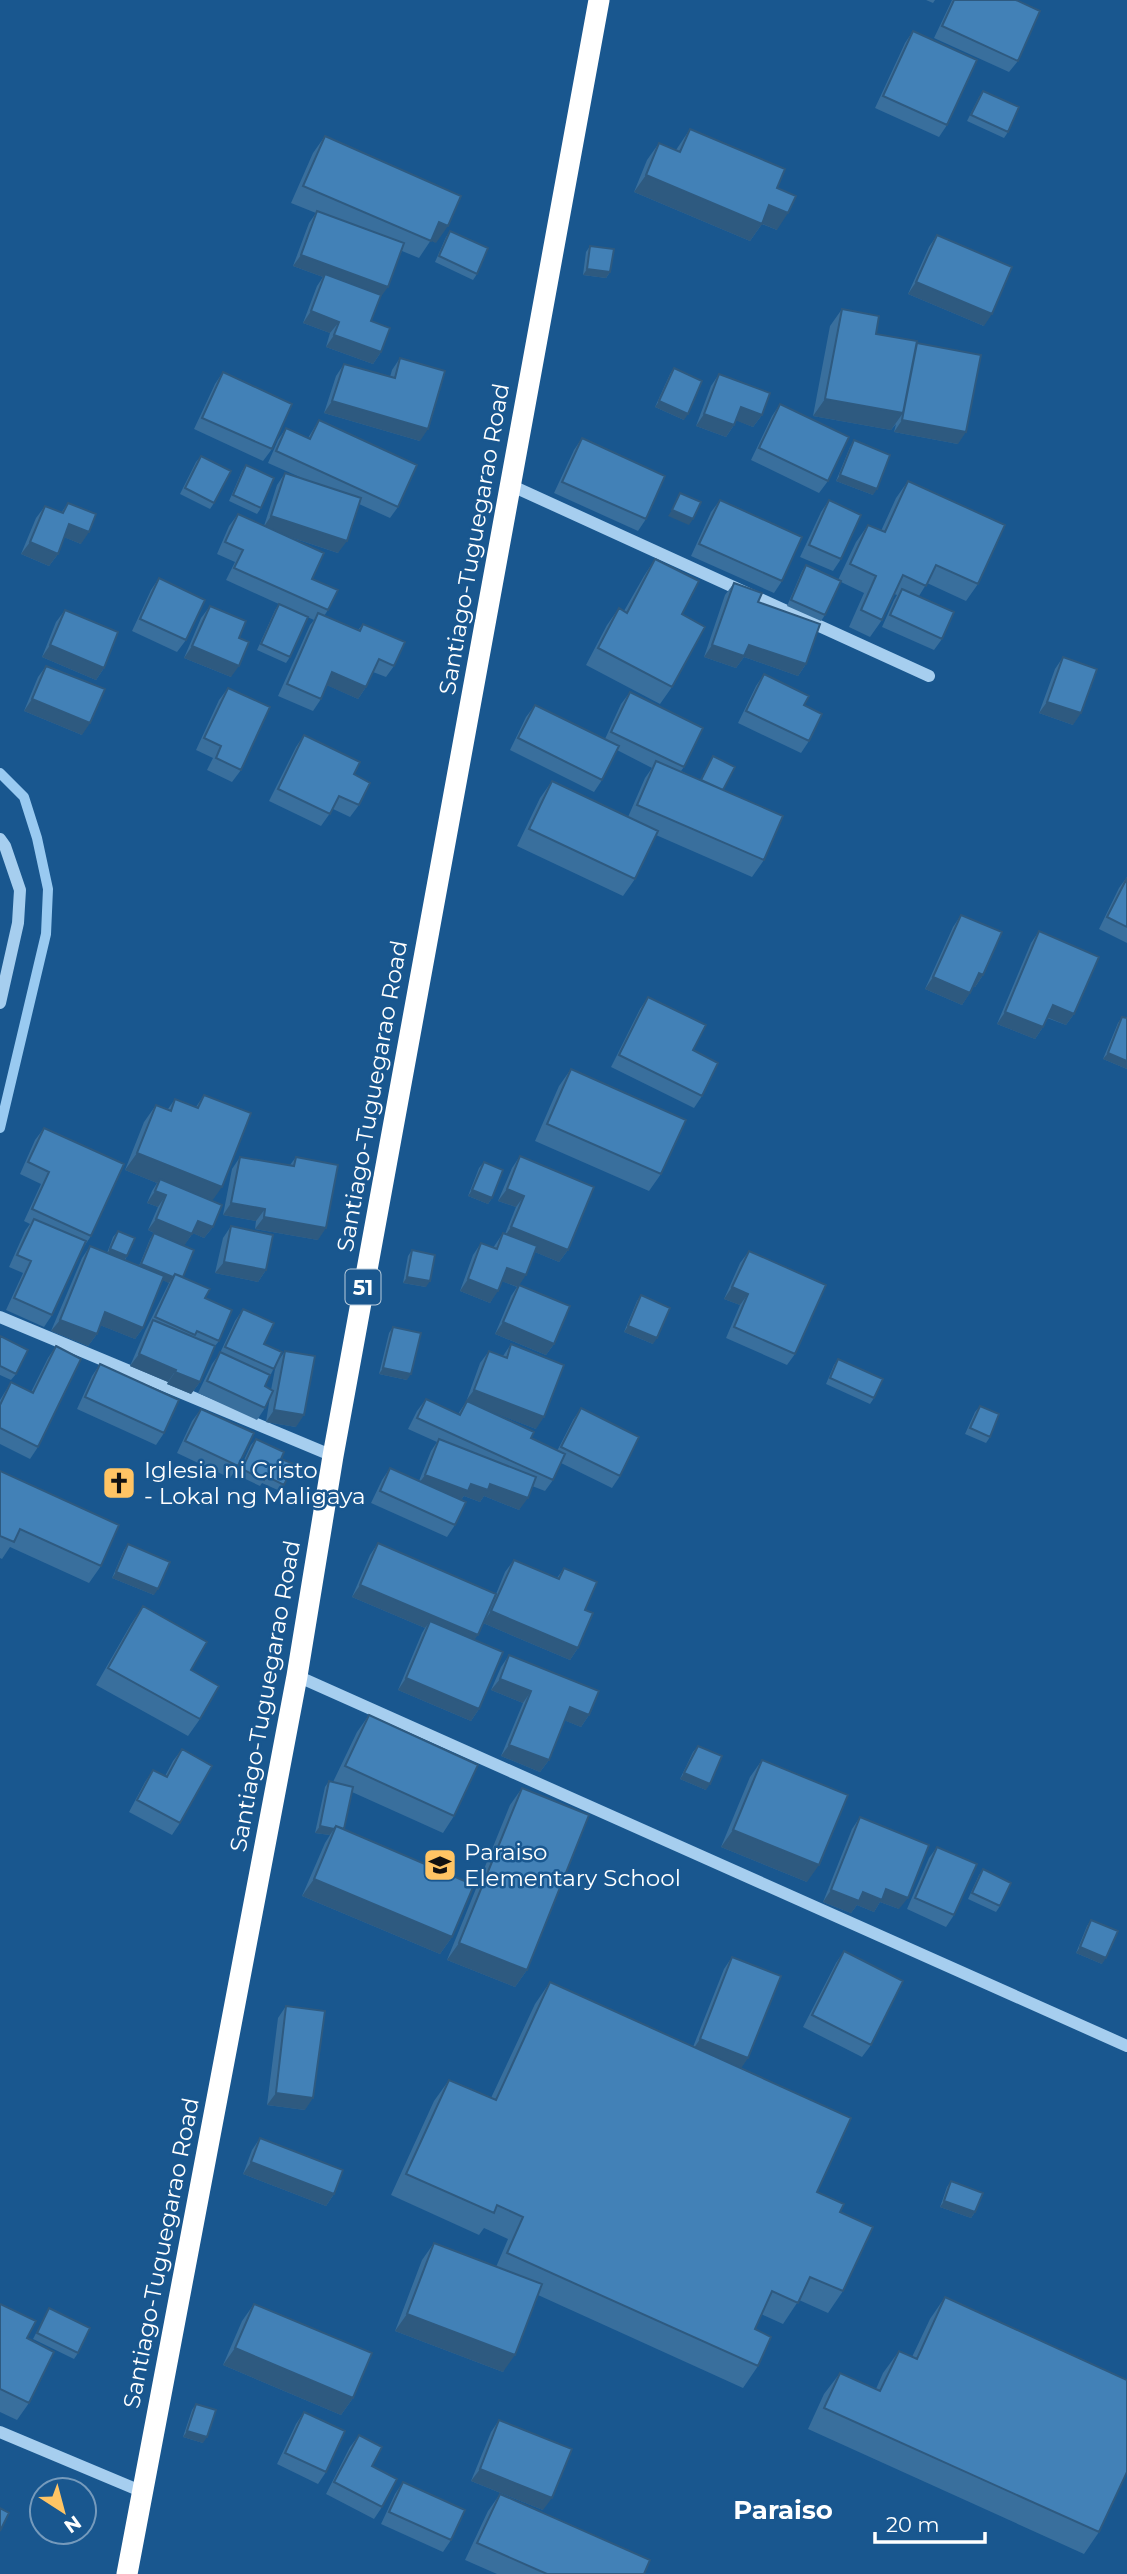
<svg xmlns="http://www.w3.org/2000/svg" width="1127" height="2574" font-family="Montserrat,sans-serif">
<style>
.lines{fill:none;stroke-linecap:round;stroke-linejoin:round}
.stream{stroke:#99caf1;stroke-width:10}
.minor{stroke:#a6ceef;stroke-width:12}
.highway{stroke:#fff;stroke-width:21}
.wall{fill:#396f9d;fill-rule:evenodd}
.shaded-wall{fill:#2e5a80}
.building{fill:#4281b7;stroke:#2e5a80;stroke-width:2}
.labels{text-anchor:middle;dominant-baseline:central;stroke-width:5;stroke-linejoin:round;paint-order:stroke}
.shield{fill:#19578f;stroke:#bacddd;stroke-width:2}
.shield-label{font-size:21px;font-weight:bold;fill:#fff}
.street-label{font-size:23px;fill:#fff;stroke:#19578f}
.poi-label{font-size:23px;fill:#fff;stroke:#19578f;text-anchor:start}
.quarter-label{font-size:26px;font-weight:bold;fill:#fff;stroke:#19578f}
</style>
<rect width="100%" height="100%" fill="#19578f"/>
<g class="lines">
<path class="stream" d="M0 773 24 797 37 838 48 889 46 934 0 1128"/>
<path class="minor" d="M510 485 929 676
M0 839 5 846 20 890 18 923 0 1003
M0 1317 333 1456
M297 1676 1127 2046
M0 2432 143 2492"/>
<path class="highway" d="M127 2574 297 1676 333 1456 599 0"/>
</g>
<path class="wall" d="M926 0H935L933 3Z
M952 0H1016L1018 61 1009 72 934 38Z
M913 31 947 125 939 137 875 108 905 43Z
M983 91 1008 132 1004 138 967 121 979 97Z
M690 129 777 188V230L762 224 750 241 634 192 647 160 659 143 676 150Z
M325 136 436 243 431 240 419 258 402 251 380 298 371 321 381 352 373 364 326 347 330 333 303 323 317 286 323 277 293 266 309 223 316 213 291 203 313 153Z
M450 231 477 274 473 280 435 262 446 237Z
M937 235 984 326 908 294 929 247Z
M590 246 610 272 606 278 583 275 586 252Z
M842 309 876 334 916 345 958 444 894 432 896 424 891 430 813 416 830 326Z
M400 358 420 441 324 413 336 376 344 364 390 377 392 370Z
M674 368 684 420 655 407 670 374Z
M223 372 272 449 263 461 194 429 215 384Z
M719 374 762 415 753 427 736 420 734 425 726 437 696 426 711 386Z
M780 404 828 481 819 493 751 460 772 416Z
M319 420 398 507 390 518 359 504 338 553 284 535 312 579 328 610 324 616 358 630 363 624 394 666 386 677 373 672 366 687 358 699 327 685 321 699 313 711 278 696 310 625 314 620 226 580 235 562 217 554 229 526 238 514 264 526 277 485 285 473 302 478 268 463 278 440 286 428 308 438Z
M582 438 646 519 638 531 554 493 574 450Z
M854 440 873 495 836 481 850 447Z
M201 456 214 503 210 509 180 494 196 462Z
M246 465 261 508 257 514 229 501 242 471Z
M908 481 978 584 966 601 927 583 919 596 942 639 934 650 882 627 894 600 897 595 894 594 882 620 870 637 849 627 864 593 841 582 825 615 821 621 787 606 802 571 806 565 838 580 856 542 868 525 881 531 896 498Z
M720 500 782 581 774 593 691 556 711 512Z
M829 500 841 559 833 571 800 557 821 512Z
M68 503 81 544 64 537 58 554 49 566 21 554 36 518 45 506 61 513Z
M655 559 682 614 672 687 660 704 586 665 607 625 619 608 624 611 644 576Z
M159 578 186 640 177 652 132 631 151 590Z
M734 583 758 602 806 664 798 676 744 657 736 668 704 657 725 595Z
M279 604 290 657 286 663 257 650 275 610Z
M210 606 239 638 231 677 184 658 201 618Z
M65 610 104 668 96 680 42 657 56 622Z
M1063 657 1073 725 1039 713 1055 669Z
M46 666 82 735 24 711 38 677Z
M764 674 804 705 809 741 801 753 738 723 756 686Z
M228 688 241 770 232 782 207 770 213 758 196 750 219 700Z
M630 692 684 767 681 771 700 780 713 756 723 790 764 860 752 877 656 835 635 879 623 896 517 846 540 798 552 781 628 817 645 778 652 768 617 750 602 780 594 792 510 750 526 717 535 705 605 739 621 704Z
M304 735 354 774 359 805 350 817 333 809 321 826 269 801 296 747Z
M1127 877V943L1099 929 1119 888Z
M961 915 983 975 975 987 974 986 962 1005 925 989 953 927Z
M1039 931 1074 1014 1066 1025 1047 1018 1043 1027 1035 1039 997 1024 1031 943Z
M648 997 693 1050 702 1096 694 1108 611 1067 640 1009Z
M1122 1017 1127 1018V1069L1103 1059 1118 1023Z
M571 1069 661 1174 649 1191 535 1141 559 1086Z
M204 1095 213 1227 204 1238 193 1233 184 1245 183 1277 205 1298 219 1341 215 1346 200 1382 191 1394 167 1384 168 1382 130 1366 145 1331 169 1283 163 1280 143 1328 135 1339 100 1325 97 1334 88 1346 51 1331 82 1258 90 1246 107 1253 113 1237 118 1231 127 1256 125 1260 139 1266 150 1239 154 1233 148 1230 158 1207 147 1203 152 1191 157 1183 125 1170 144 1122 156 1105 168 1109 175 1099 196 1107Z
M44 1128 91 1236 83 1248 52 1315 44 1327 6 1310 23 1273 9 1267 25 1231 30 1224 24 1221 41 1184 20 1174 35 1140Z
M520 1156 568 1250 559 1262 535 1252 519 1285 554 1344 546 1355 495 1334 511 1296 517 1287 502 1281 490 1303 460 1291 473 1255 481 1243 493 1248 503 1233 505 1234 516 1207 498 1201 512 1168Z
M240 1157 290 1165 296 1157 318 1240 255 1229 256 1221 223 1215 232 1169Z
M484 1162 492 1198 488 1204 468 1196 479 1168Z
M231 1226 266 1270 258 1282 215 1273 223 1238Z
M412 1250 426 1287 403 1283 408 1256Z
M749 1251 795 1354 787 1365 726 1338 740 1305 724 1299 740 1263Z
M641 1295 653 1344 624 1332 637 1301Z
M243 1309 264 1344 278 1361 285 1351 296 1427 266 1422 270 1397 265 1408 257 1420 198 1393 212 1364 220 1353 235 1321ZM276 1364 271 1390 265 1386Z
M393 1327 407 1380 379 1374 389 1333Z
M0 1336 16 1374 11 1380 0 1375Z
M511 1344 536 1429 488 1410 531 1438 557 1451 573 1420 581 1408 620 1476 612 1488 561 1463 553 1480 545 1491 532 1486 519 1510 484 1496 480 1502 464 1496 461 1500 455 1525 447 1537 371 1503 382 1480 390 1468 419 1481 431 1451 437 1442 408 1429 417 1411 426 1399 458 1414 466 1402 480 1363 489 1351 503 1356Z
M56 1346 38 1447 30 1459 0 1444V1400L11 1382 31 1392 48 1358Z
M838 1359 874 1398 870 1404 826 1384 834 1365Z
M100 1364 164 1433 156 1445 77 1409 92 1376Z
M980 1406 990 1437 986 1443 965 1434 975 1412Z
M201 1409 238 1466 230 1478 177 1453 192 1421Z
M256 1439 284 1485 280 1491 262 1483 260 1486 237 1475 251 1445Z
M0 1471 101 1566 89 1583 10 1547 2 1559 0 1558Z
M378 1543 496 1594 505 1572 514 1560 557 1578 564 1568 585 1610 578 1648 570 1660 483 1623 474 1640 479 1709 471 1721 398 1690 422 1633 425 1628 352 1597 370 1555Z
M128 1544 154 1595 112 1578 124 1550Z
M143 1606 191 1670 200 1719 188 1736 96 1685 131 1624Z
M509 1655 589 1715 581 1727 564 1720 549 1760 540 1772 501 1756 523 1703 491 1690 501 1667Z
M369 1715 454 1816 443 1833 352 1792 344 1829 452 1937 440 1954 302 1896 325 1843 330 1835 315 1833 325 1787 329 1781 333 1782 357 1732Z
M698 1746 706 1790 680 1779 693 1752Z
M182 1749 180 1823 172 1835 129 1812 145 1782 153 1770 165 1776 173 1761Z
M762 1760 807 1882 721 1847 750 1777Z
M522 1788 527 1970 515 1987 447 1960 510 1805Z
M860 1817 899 1909 880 1902 874 1912 857 1905 851 1913 823 1902 852 1829Z
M937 1847 954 1915 946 1927 907 1909 929 1858Z
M983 1869 1000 1906 996 1912 968 1899 979 1875Z
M1091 1920 1102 1964 1076 1953 1087 1926Z
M844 1951 871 2045 862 2057 803 2027 836 1963Z
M732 1957 741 2068 817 2192 840 2212 843 2291 828 2313 799 2300 783 2324 761 2314 755 2329 758 2366 743 2388 538 2295 503 2372 395 2331 422 2260 434 2243 496 2267 508 2239 484 2228 479 2235 391 2195 434 2101 449 2080 491 2098 535 2004 550 1982 693 2047 724 1969Z
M286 2006 305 2110 267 2105 278 2018Z
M260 2138 334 2194 326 2206 243 2174 252 2150Z
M951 2181 975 2212 971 2218 940 2207 947 2187Z
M945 2297 1099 2532 1084 2554 808 2429 824 2394 840 2373 876 2389 883 2373 899 2351 912 2357 930 2319Z
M0 2304 27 2338 29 2403 17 2420 0 2412Z
M254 2304 353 2398 341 2415 223 2365 242 2321Z
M49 2308 78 2353 74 2359 33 2339Z
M196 2404 203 2443 183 2437 192 2410Z
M304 2412 326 2472 318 2484 277 2464 296 2424Z
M499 2420 543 2510 471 2481 491 2432Z
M359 2435 372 2466 382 2507 374 2519 326 2494 350 2447Z
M403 2482 451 2540 443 2552 381 2524 395 2494Z
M500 2494 644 2574H497L465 2560 488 2511Z"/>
<path class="shaded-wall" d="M646 175 762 224 750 241 634 192Z
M769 205 788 213 777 230 758 222Z
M439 222 448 226 436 243 427 239Z
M301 255 388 287 380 298 325 274 323 277 293 266Z
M587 269 610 272 606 278 583 275Z
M916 282 992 314 984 326 908 294Z
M311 311 339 322 330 333 303 323Z
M334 335 381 352 373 364 326 347Z
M825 399 903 413 891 430 813 416Z
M332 401 428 429 420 441 324 413Z
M659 401 688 414 684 420 655 407Z
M741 407 762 415 753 427 732 419Z
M704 414 734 425 726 437 696 426Z
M902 420 966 432 958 444 894 432Z
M840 475 877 489 873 495 836 481Z
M672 510 693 519 689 525 668 516Z
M271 516 347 541 338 553 263 528Z
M69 524 89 532 81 544 61 536Z
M30 542 58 554 49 566 21 554Z
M50 645 104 668 96 680 42 657Z
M712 645H749L806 664 798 676 744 657 736 668 704 657Z
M192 646 239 666 231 677 184 658Z
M332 672 366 687 358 699 324 684Z
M32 699 90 723 82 735 24 711Z
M1047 702 1081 713 1073 725 1039 713Z
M979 973 983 975 975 987 971 985Z
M933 977 970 993 962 1005 925 989Z
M1053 1005 1074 1014 1066 1025 1044 1016Z
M1005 1012 1043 1027 1035 1039 997 1024Z
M1108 1053 1127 1061V1069L1103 1059Z
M137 1153 222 1187 210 1204 160 1179 157 1183 125 1170Z
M507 1189 524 1196 516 1207 498 1201Z
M472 1190 492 1198 488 1204 468 1196Z
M155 1191 166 1195 158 1207 147 1203Z
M231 1203 265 1209 256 1221 223 1215Z
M264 1217 326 1228 318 1240 255 1229Z
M156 1219 192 1234 184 1246 148 1230Z
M198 1221 213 1227 204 1238 190 1232Z
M511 1227 568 1250 559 1262 503 1239Z
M110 1249 127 1256 123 1262 106 1255Z
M224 1262 266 1270 258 1282 215 1273Z
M141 1264 173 1277 169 1283 137 1270Z
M507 1268 526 1275 518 1287 498 1280Z
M407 1277 430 1281 426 1287 403 1283Z
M468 1279 498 1291 490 1303 460 1291Z
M732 1287 748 1294 740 1305 724 1299Z
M105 1312 143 1328 135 1339 97 1324Z
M60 1320 97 1334 88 1346 51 1331Z
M503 1322 554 1344 546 1355 495 1334Z
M628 1326 657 1338 653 1344 624 1332Z
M139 1354 176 1370 168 1382 130 1366Z
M383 1368 411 1374 407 1380 379 1374Z
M175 1372 200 1382 191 1394 167 1384Z
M474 1390 544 1417 536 1429 465 1402Z
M274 1410 304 1415 296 1427 266 1422Z
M425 1475 471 1484H490L528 1498 519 1510 484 1496 480 1502 464 1496 459 1502 417 1486Z
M116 1572 158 1589 154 1595 112 1578Z
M360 1585 478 1635 469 1647 430 1621 425 1628 352 1597Z
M491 1611 578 1648 570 1660 483 1623Z
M406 1678 479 1709 471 1721 398 1690Z
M500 1679 531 1691 523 1703 491 1690Z
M570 1707 589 1715 581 1727 561 1719Z
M509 1745 549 1760 540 1772 501 1756Z
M684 1773 710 1784 706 1790 680 1779Z
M320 1826 334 1829 330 1835 315 1833Z
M733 1830 819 1865 807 1882 721 1847Z
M314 1879 452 1937 440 1954 302 1896Z
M886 1889 908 1898 899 1909 880 1902 874 1912 857 1905 851 1913 823 1902 831 1890Z
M459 1943 527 1970 515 1987 447 1960Z
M1080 1947 1106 1958 1102 1964 1076 1953Z
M700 2039 748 2058 740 2070 692 2051Z
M276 2093 313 2098 305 2110 267 2105Z
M251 2162 334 2194 326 2206 243 2174Z
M944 2201 975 2212 971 2218 940 2207Z
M407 2314 515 2355 503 2372 395 2331Z
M235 2348 353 2398 341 2415 223 2365Z
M187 2431 207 2437 203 2443 183 2437Z
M480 2469 552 2498 543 2510 471 2481Z"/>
<path class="building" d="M954 0H1016L1040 11 1018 61 942 26Z
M913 31 977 60 947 125 883 96Z
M983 91 1019 107 1008 132 971 115Z
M690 129 785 169 777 188 796 196 788 213 769 205 762 224 646 175 659 143 680 152Z
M325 136 461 196 448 226 439 222 431 241 303 186Z
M317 211 404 243 388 287 301 255Z
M450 231 488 248 477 274 439 256Z
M937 235 1012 267 992 314 916 282Z
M590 246 614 249 610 272 587 269Z
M325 274 381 295 371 321 390 328 381 352 334 335 339 322 311 311Z
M842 309 879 316 876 334 917 341 903 413 825 399Z
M917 343 981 355 966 432 902 420Z
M400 358 445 371 428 429 332 401 344 364 395 378Z
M674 368 702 381 688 414 659 401Z
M223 372 292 404 272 449 202 418Z
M719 374 770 393 762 415 741 407 734 425 704 414Z
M780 404 849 437 828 481 759 448Z
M319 420 417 465 398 507 276 451 286 428 310 439Z
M582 438 665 476 646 519 562 482Z
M854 440 890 455 877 489 840 475Z
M201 456 231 471 214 503 185 488Z
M246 465 274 478 261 508 233 495Z
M285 473 361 498 347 541 271 516Z
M908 481 1005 525 978 584 936 565 926 586 903 575 882 620 861 610 876 576 850 564 868 525 885 532Z
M680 493 701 502 693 519 672 510Z
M720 500 802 537 782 581 699 544Z
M829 500 861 515 841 559 809 545Z
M68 503 96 514 89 532 69 524 58 554 30 542 45 506 63 513Z
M238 514 324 553 312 579 338 590 328 610 234 568 243 550 225 542Z
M655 559 699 581 682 614 705 627 672 687 598 648 619 608 627 613Z
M806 565 841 581 825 615 791 600Z
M159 578 205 600 186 640 140 619Z
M734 583 762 593 758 602 820 624 806 664 749 645 744 656 712 645Z
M902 589 954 612 942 639 890 615Z
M279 604 308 617 290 657 261 644Z
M210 606 246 621 239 638 249 642 239 666 192 646Z
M65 610 118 632 104 668 50 645Z
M318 613 360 631 363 624 405 642 394 666 379 659 366 687 332 672 321 699 287 684Z
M1063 657 1097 669 1081 713 1047 702Z
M46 666 105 689 90 723 32 699Z
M764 674 809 696 804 705 822 714 809 741 746 711Z
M228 688 270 707 241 770 216 758 221 746 204 738Z
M630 692 703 728 684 767 611 732Z
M535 705 619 746 602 780 518 738Z
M304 735 360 762 354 774 370 783 359 805 339 796 330 814 278 789Z
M713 756 735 767 723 790 701 780Z
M656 761 783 816 764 860 637 805Z
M552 781 658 831 635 879 529 829Z
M1127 878V927L1107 917Z
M961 915 1002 932 983 975 979 973 970 993 933 977Z
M1039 931 1099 957 1074 1014 1053 1005 1043 1027 1005 1012Z
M648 997 706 1025 693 1050 718 1063 702 1096 619 1055Z
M1122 1017 1127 1018V1061L1108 1053Z
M571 1069 686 1120 661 1174 547 1124Z
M204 1095 251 1113 222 1187 137 1153 156 1105 171 1111 175 1099 198 1108Z
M44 1128 124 1164 91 1236 32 1209 49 1172 28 1162Z
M520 1156 594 1187 568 1250 511 1227 524 1196 507 1189Z
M240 1157 294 1166 296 1157 338 1165 326 1228 264 1217 265 1209 231 1203Z
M484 1162 503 1170 492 1198 472 1190Z
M160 1179 222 1205 213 1227 198 1221 192 1234 156 1219 166 1195 155 1191Z
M34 1219 86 1241 52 1315 14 1298 31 1261 17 1255Z
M231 1226 273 1235 266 1270 224 1262Z
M118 1231 135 1238 127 1256 110 1249Z
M154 1233 194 1250 183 1277 175 1274 173 1277 141 1264Z
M503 1233 537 1246 526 1275 507 1268 498 1291 468 1279 481 1243 497 1249Z
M90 1246 164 1276 143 1328 105 1312 97 1334 60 1320Z
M412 1250 435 1255 430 1281 407 1277Z
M749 1251 826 1285 795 1354 734 1327 748 1294 732 1287Z
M175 1274 210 1289 205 1298 232 1310 219 1341 197 1331 195 1335 155 1317Z
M519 1285 570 1306 554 1344 503 1322Z
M641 1295 670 1308 657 1338 628 1326Z
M243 1309 274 1323 264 1344 282 1352 274 1369 225 1347Z
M153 1320 215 1346 200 1382 175 1372 176 1370 139 1354Z
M393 1327 421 1333 411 1374 383 1368Z
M0 1336 28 1350 16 1374 0 1366Z
M511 1344 564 1365 544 1417 474 1390 489 1351 507 1358Z
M56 1346 81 1359 38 1447 0 1428V1405L11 1382 33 1393Z
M285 1351 315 1356 304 1415 274 1410Z
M220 1352 270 1375 265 1386 273 1391 265 1408 207 1381Z
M838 1359 883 1379 874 1398 830 1378Z
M100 1364 179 1400 164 1433 85 1397Z
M426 1399 460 1415 467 1401 534 1432 531 1438 565 1454 553 1480 417 1418Z
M980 1406 999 1414 990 1437 970 1428Z
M581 1408 639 1437 620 1476 561 1447Z
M201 1409 254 1433 238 1466 185 1441Z
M256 1439 284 1452 281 1459 294 1464 284 1485 266 1476 264 1480 242 1469Z
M439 1439 536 1477 528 1498 490 1484 488 1490 471 1484 468 1491 425 1475Z
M390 1468 466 1502 455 1525 380 1491Z
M0 1471 119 1525 101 1566 20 1529 14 1542 0 1536Z
M378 1543 496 1594 478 1635 360 1585Z
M128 1544 170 1562 158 1589 116 1572Z
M514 1560 559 1579 564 1568 597 1582 585 1610 593 1613 578 1648 491 1611Z
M143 1606 207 1642 191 1670 219 1686 200 1719 108 1668Z
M430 1621 503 1652 479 1709 406 1678Z
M509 1655 599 1691 589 1715 570 1707 549 1760 509 1745 531 1691 500 1679Z
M369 1715 478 1765 454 1816 345 1766Z
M698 1746 722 1756 710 1784 684 1773Z
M182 1749 212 1766 180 1823 137 1800 153 1770 167 1777Z
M762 1760 848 1795 819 1865 733 1830Z
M329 1781 353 1787 344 1829 336 1826 334 1829 320 1826Z
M522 1788 589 1815 527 1970 459 1943Z
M860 1817 929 1845 908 1898 886 1889 882 1900 863 1892 859 1901 831 1890Z
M336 1826 474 1885 452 1937 314 1879Z
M937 1847 977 1864 954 1915 915 1898Z
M983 1869 1011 1883 1000 1906 972 1893Z
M1091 1920 1118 1931 1106 1958 1080 1947Z
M844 1951 903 1981 871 2045 812 2015Z
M732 1957 781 1976 748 2058 700 2039Z
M550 1982 851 2118 817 2192 844 2204 840 2212 873 2227 843 2291 810 2277 798 2303 772 2291 755 2329 771 2337 758 2366 507 2253 523 2217 497 2205 494 2213 406 2174 449 2080 496 2100Z
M286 2006 325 2011 313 2098 276 2093Z
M260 2138 343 2170 334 2194 251 2162Z
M951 2181 983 2193 975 2212 944 2201Z
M434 2243 542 2284 515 2355 407 2314Z
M945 2297 1127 2380V2472L1099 2532 824 2408 840 2373 880 2391 899 2351 917 2359Z
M0 2304 36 2321 27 2338 54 2352 29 2403 0 2389Z
M254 2304 372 2353 353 2398 235 2348Z
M49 2308 90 2328 78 2353 37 2333Z
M196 2404 216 2410 207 2437 187 2431Z
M304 2412 345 2431 326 2472 285 2453Z
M499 2420 572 2449 552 2498 480 2469Z
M359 2435 382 2447 372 2466 397 2479 382 2507 334 2482Z
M403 2482 465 2510 451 2540 389 2512Z
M500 2494 650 2560 644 2574H547L477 2543Z
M0 2508 9 2513 0 2531Z"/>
<defs>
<symbol id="church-square" viewBox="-11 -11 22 22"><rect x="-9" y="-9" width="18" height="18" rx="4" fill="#ffc464" stroke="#19578f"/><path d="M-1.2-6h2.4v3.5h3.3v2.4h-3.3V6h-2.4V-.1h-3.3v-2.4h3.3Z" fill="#111"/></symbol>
<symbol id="school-square" viewBox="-11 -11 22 22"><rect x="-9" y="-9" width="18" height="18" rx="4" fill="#ffc464" stroke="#19578f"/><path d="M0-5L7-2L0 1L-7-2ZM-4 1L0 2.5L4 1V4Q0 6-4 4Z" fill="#111"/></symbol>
</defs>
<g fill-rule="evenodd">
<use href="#church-square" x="100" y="1464" width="38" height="38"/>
<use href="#school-square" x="421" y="1846" width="38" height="38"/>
</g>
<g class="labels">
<rect class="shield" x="345.5" y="1269.5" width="35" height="35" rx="5"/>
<g class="shield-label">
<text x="363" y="1287">51</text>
</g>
<g class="street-label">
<text transform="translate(474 539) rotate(-80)">Santiago-Tuguegarao Road</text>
<text transform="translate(372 1096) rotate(-80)">Santiago-Tuguegarao Road</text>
<text transform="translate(265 1696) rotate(-80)">Santiago-Tuguegarao Road</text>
<text transform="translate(161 2253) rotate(-79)">Santiago-Tuguegarao Road</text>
</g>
<g class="poi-label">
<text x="144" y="1470">Iglesia ni Cristo<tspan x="144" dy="26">- Lokal ng Maligaya</tspan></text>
<text x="464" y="1852">Paraiso<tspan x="464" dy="26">Elementary School</tspan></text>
</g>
<g class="quarter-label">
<text x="783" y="2510">Paraiso</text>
</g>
</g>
<g transform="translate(63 2511) rotate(144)"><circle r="33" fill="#19578f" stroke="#759abc" stroke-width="2"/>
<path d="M0-5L12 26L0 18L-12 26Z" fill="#ffc464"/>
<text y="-10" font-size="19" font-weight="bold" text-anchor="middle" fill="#ffffff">N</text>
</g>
<path d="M875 2532v10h110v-10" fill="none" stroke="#ffffff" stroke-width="3.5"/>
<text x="886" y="2532" font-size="21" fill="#ffffff" stroke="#19578f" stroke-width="5" paint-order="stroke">20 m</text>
</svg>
